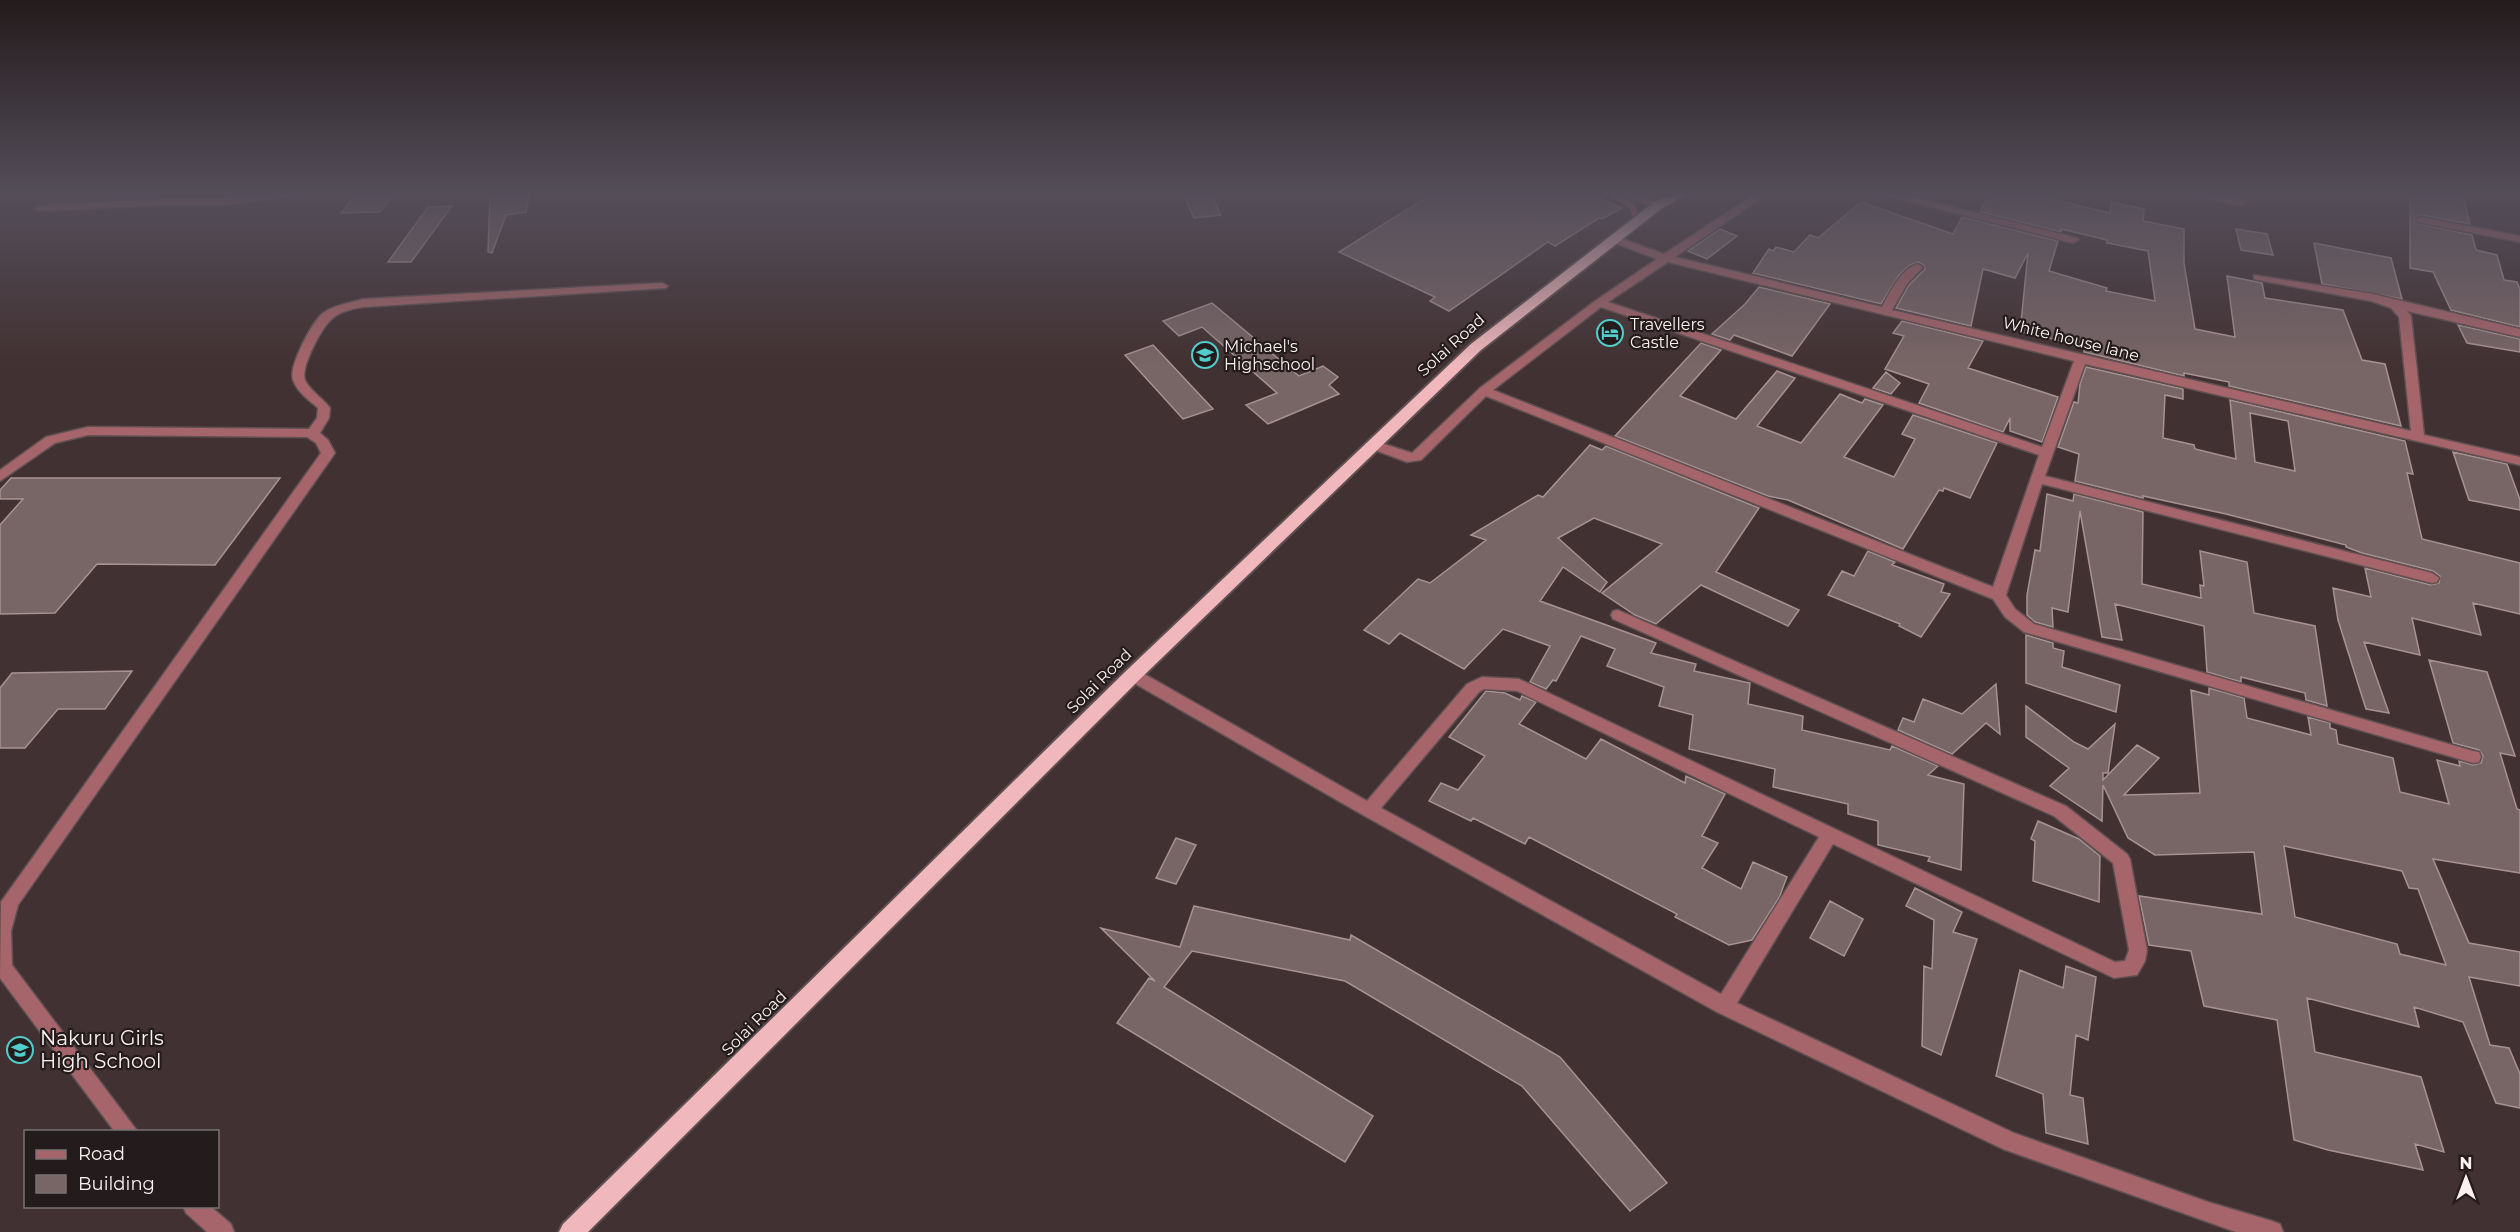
<svg xmlns="http://www.w3.org/2000/svg" width="2520" height="1232" font-family="Montserrat,sans-serif">
<style>
.lines{fill:none;stroke-linecap:round;stroke-linejoin:round}
.stream{stroke:#b95864;stroke-width:6}
.building{fill:#786566;stroke:#a79293;stroke-width:1.5;fill-rule:evenodd}
.service-casing{stroke:#605051;stroke-width:3}
.minor-casing{stroke:#605051;stroke-width:3}
.tertiary-casing{stroke:#605051;stroke-width:3}
.trunk-casing{stroke:#605051;stroke-width:4}
.service{fill:#a5656a;fill-rule:evenodd}
.minor{fill:#a5656a;fill-rule:evenodd}
.tertiary{fill:#a5656a;fill-rule:evenodd}
.trunk{fill:#f0b8bc;fill-rule:evenodd}
.labels{text-anchor:middle;dominant-baseline:central;stroke-width:4.5;stroke-linejoin:round;paint-order:stroke}
.poi-label{font-size:16px;fill:#fcf0f1;stroke:#241c1c;text-anchor:start}
.street-label{font-size:16px;fill:#fcf0f1;stroke:#241c1c}
.near-poi-label{font-size:20px;fill:#fcf0f1;stroke:#241c1c;text-anchor:start}
</style>
<rect width="100%" height="100%" fill="#423132"/>
<g class="lines">
<path class="stream" d="M1608 192 1632 206 1636 216"/>
</g>
<path class="building" d="M358 192H396L380 212 341 213Z
M490 192H530L526 212 506 215 492 253 488 252Z
M1182 192H1211L1221 215 1194 218Z
M1435 192H1588L1622 208 1602 219 1599 218 1555 246 1548 242 1449 311 1430 301 1435 297 1339 252Z
M1997 192H2036L2055 197 2054 200 2110 213 2111 202 2144 209 2143 221 2184 229V263L2195 329 2235 337 2227 276 2262 283 2265 298 2343 310 2362 360 2385 364 2401 426 2229 386V382L2184 373V376L2084 352 2085 346 2020 332 2028 253 2015 278 1983 269 1971 326 1896 308 1909 285 1925 269 1924 265 1918 262 1910 265 1899 275 1881 304 1753 273 1769 249 1773 251 1776 247 1794 252 1810 235 1818 238 1861 202 1953 234 1962 217 2058 241 2049 271 2107 288 2106 291 2155 301 2148 251 2107 243V240L2061 229V232L1980 212 1986 200 1992 202Z
M2410 192H2462L2470 224 2421 215 2415 217V223L2472 235 2476 250 2497 255 2504 280 2517 282 2520 289V327L2451 310 2433 272 2410 268Z
M452 206 411 262H388L428 207Z
M1720 229 1737 236 1707 259 1688 251Z
M2236 229 2267 234 2273 255 2241 250Z
M2314 243 2391 258 2402 299 2322 284Z
M1759 287 1830 304 1792 356 1734 335 1730 340 1712 334 1745 304Z
M1212 303 1299 376 1323 366 1338 377 1329 385 1339 394 1268 424 1246 405 1277 393 1202 327 1179 336 1163 321Z
M1902 321 1983 341 1968 368 2058 397 2042 442 2010 431V418L2003 432 1919 403 1929 384 1885 369 1904 336 1893 333Z
M2458 325 2520 339V352L2467 343Z
M1701 343 1721 350 1680 396 1736 419 1777 371 1795 378 1757 426 1801 443 1840 394 1862 403 1865 399 1883 405 1844 457 1894 477 1915 439 1902 434 1913 415 1997 443 1970 498 1944 488 1943 491 1939 490 1903 549 1788 500 1768 496 1615 436Z
M1153 345 1213 409 1183 419 1125 355Z
M2086 367 2183 389V399L2165 395 2163 438 2194 445 2195 449 2236 459 2230 400 2405 441 2413 474 2407 473 2422 539 2520 563V614L2473 603 2481 635 2412 618 2420 655 2364 642 2389 713 2366 709 2338 620 2333 588 2371 597 2365 568 2431 585 2439 583 2440 576 2433 571 2362 553 2346 547V545L2226 514 2143 496V498L2075 481 2079 454 2058 447 2074 402 2078 403 2080 384ZM2250 413 2288 421 2295 471 2255 462Z
M1886 372 1900 383 1891 394 1873 388Z
M1590 445 1602 450 1606 446 1759 508 1716 572 1799 610 1788 626 1701 585 1656 624 1635 615 1602 593 1662 544 1594 518 1558 538 1607 582 1600 592 1563 567 1540 601 1656 643 1651 653 1696 664 1694 671 1750 683 1748 704 1803 716 1802 730 1890 750 1892 746 1938 766 1928 775 1964 784 1961 870 1928 861 1930 857 1878 845V821L1848 814V804L1773 787 1775 769 1689 749 1693 715 1659 706 1664 687 1607 666 1615 649 1581 636 1556 681 1553 680 1546 689 1530 682 1550 646 1503 629 1464 669 1400 633 1389 644 1364 630 1418 579 1430 583 1486 540 1471 535 1538 495 1543 497Z
M2453 452 2507 464 2520 500V510L2469 500Z
M11 478H280L215 565 97 564 55 613 0 614V525L23 499H0V490Z
M2047 494 2073 501 2074 494 2143 512 2142 584 2201 598 2200 585 2204 586 2200 551 2247 562 2254 613 2315 626 2327 706 2306 700 2305 693 2241 677V682L2207 672 2204 626 2115 604 2122 640 2102 637 2080 511 2068 612 2052 608 2053 627 2035 622 2027 615V595L2035 550 2040 551Z
M1868 551 1895 562 1892 565 1944 584 1941 592 1950 594 1921 637 1899 626 1900 624 1828 595 1842 571 1854 576Z
M2026 635 2053 643V648L2064 651 2062 667 2120 685 2116 712 2026 683Z
M2429 660 2487 672 2515 756 2500 753 2517 809 2520 810V873L2433 859 2469 943 2520 952V986L2469 977 2490 1045 2509 1048 2520 1074V1108L2496 1103 2463 1022 2414 1007 2419 1027 2307 998 2315 1052 2421 1077 2444 1152 2415 1144 2423 1170 2328 1150 2294 1140 2277 1020 2204 1006 2191 951 2149 945 2139 896 2262 914 2254 852 2155 855 2128 838 2103 785 2102 821 2050 786 2069 768 2026 737V706L2074 742 2088 749 2115 724 2108 773H2103V780L2137 745 2159 758 2124 795 2200 793 2191 690 2209 695V688L2244 698 2247 718 2311 735 2308 717 2330 723V728L2336 730 2338 744 2393 758 2400 792 2449 804 2437 760 2460 766 2459 761 2473 765 2481 763 2483 756 2479 750 2453 743ZM2284 846 2402 871 2409 888 2418 889 2446 965 2400 954 2397 944 2295 917Z
M132 671 105 709H58L25 748H0V688L12 673Z
M1996 684 2000 734 1986 723 1952 754 1898 730 1903 718 1914 722 1923 699 1962 714Z
M1486 691 1505 693 1520 700 1522 696 1536 702 1519 724 1586 759 1601 739 1685 783 1686 776 1725 794 1702 836 1718 843 1702 868 1741 889 1753 862 1787 877 1779 898 1752 940 1729 945 1675 917 1677 914 1529 837 1525 844 1473 818 1471 821 1429 801 1441 783 1458 790 1485 756 1449 737Z
M2038 821 2079 839 2100 856 2099 902 2033 881 2035 841 2031 839Z
M1176 838 1196 845 1176 884 1156 878Z
M1915 888 1962 912 1953 932 1977 939 1941 1055 1922 1046 1924 966 1932 969 1934 920 1906 906Z
M1830 901 1863 919 1844 956 1810 938Z
M1194 906 1350 940 1351 935 1560 1057 1667 1183 1630 1211 1522 1086 1345 981 1192 951 1164 987 1373 1116 1345 1162 1117 1023 1149 978 1155 981 1101 928 1180 947Z
M2066 966 2096 977 2088 1040 2076 1035 2070 1095 2083 1098 2088 1144 2046 1133 2043 1094 1996 1076 2020 970 2063 988Z"/>
<g class="lines">
<defs>
<path id="service" d="M2202 192H2214L2247 202 2242 205 2209 199Z"/>
<path id="minor" d="M274 192H305L300 195 224 205H162L40 211 35 208 40 205 162 199H224Z
M753 192H763V193L758 196Z
M1758 192H1770L1675 257 1882 307C1890 292 1900 270 1917 264L1923 267 1907 284 1892 310 2411 431 2399 317 2391 308 2371 301 2258 280 2254 279V275L2373 294 2520 329V337L2407 311 2411 316 2424 435 2520 457V465L2085 364 2045 476 2432 573 2439 578 2437 582 2432 583 2042 484 2006 595 2015 609 2034 624 2473 751 2479 752 2481 757 2479 762 2473 763 2024 632 2005 617 1993 599 1486 396 1421 460 1407 462 1367 447 1365 444 1372 440 1412 453 1480 388 1595 301 1657 259 1612 242V238H1620L1664 254ZM1668 262 2074 361 2042 447 1608 302ZM1601 307 2039 455 1993 587 1493 390Z
M1873 192H1892L2077 238 2079 240 2073 243Z
M2421 217 2520 236V242L2417 222V218Z
M662 283 668 286 666 288 363 307C353 309 341 311 333 318 322 326 300 368 305 380 310 391 323 398 330 408L329 418 320 433 328 440 335 453 18 905 11 931 12 965 138 1132H115L0 978 1 902 321 453 316 443 307 437 88 435 55 443 0 481V470L46 437 88 427 309 429 317 418 318 408C309 400 297 392 293 380 288 367 312 322 323 313 334 305 350 303 363 299Z
M1618 610 2066 806 2127 854 2130 859 2147 950 2145 961 2137 975 2114 978 1833 844 1737 1003 2014 1133 2208 1202 2272 1221 2280 1224 2283 1232H2236L2003 1149 1717 1012 1363 815 1127 679 1125 675 1127 671H1139L1367 801 1467 684 1482 677 1519 679 2115 962 2125 961 2129 950 2113 863 2054 816 1613 619 1611 615 1613 611ZM1484 689 1517 691 1819 837 1721 994 1381 808 1479 692Z
M183 1206H210L231 1224 234 1232H207L186 1213Z"/>
<path id="tertiary" d="M1619 192H1634L1662 206 1657 209 1653 208Z"/>
<path id="trunk" d="M1675 192H1690L1661 209 1481 350 1139 680 588 1232H559L563 1224 1127 670 1471 344 1653 203Z"/>
</defs>
<use href="#service" class="service-casing"/>
<use href="#minor" class="minor-casing"/>
<use href="#tertiary" class="tertiary-casing"/>
<use href="#trunk" class="trunk-casing"/>
<use href="#service" class="service"/>
<use href="#minor" class="minor"/>
<use href="#tertiary" class="tertiary"/>
<use href="#trunk" class="trunk"/>
</g>
<linearGradient id="sky" x2="0" y2="1"><stop stop-color="#241b1c"/><stop offset="0.53" stop-color="#544e5a"/><stop offset="1" stop-color="#544e5a" stop-opacity="0"/></linearGradient>
<rect width="2520" height="365" fill="url(#sky)"/>
<defs>
<symbol id="hotel-ring" viewBox="-11 -11 22 22"><circle r="9.5" fill="#241c1c" stroke="#52cdcc" stroke-width="1.5"/><path d="M-6-4.5h1.5V1H6V5H4.5V3h-9V5H-6ZM-4 0a1.8 1.8 0 1 1 3.6 0ZM.5 0V-2.5h3Q6-2.5 6 0Z" fill="#52cdcc"/></symbol>
<symbol id="school-ring" viewBox="-11 -11 22 22"><circle r="9.5" fill="#241c1c" stroke="#52cdcc" stroke-width="1.5"/><path d="M0-5L7-2L0 1L-7-2ZM-4 1L0 2.5L4 1V4Q0 6-4 4Z" fill="#52cdcc"/></symbol>
</defs>
<g fill-rule="evenodd">
<use href="#hotel-ring" x="1595" y="318" width="30" height="30"/>
<use href="#school-ring" x="1190" y="340" width="30" height="30"/>
<use href="#school-ring" x="5" y="1035" width="30" height="30"/>
</g>
<g class="labels">
<g class="poi-label">
<text x="1630" y="324">Travellers<tspan x="1630" dy="18">Castle</tspan></text>
<text x="1224" y="346">Michael's<tspan x="1224" dy="18">Highschool</tspan></text>
</g>
<g class="street-label">
<text transform="translate(2071 339) rotate(14)">White house lane</text>
<text transform="translate(1451 345) rotate(-42)">Solai Road</text>
<text transform="translate(1099 681) rotate(-45)">Solai Road</text>
<text transform="translate(754 1023) rotate(-45)">Solai Road</text>
</g>
<g class="near-poi-label">
<text x="40" y="1038">Nakuru Girls<tspan x="40" dy="23">High School</tspan></text>
</g>
</g>
<rect x="24" y="1130" width="195" height="78" fill="#241c1c" stroke="#7a7171" stroke-width="1.5"/>
<rect x="36" y="1150" width="30" height="9" fill="#a5656a" stroke="#7a7171" stroke-width="1.5"/>
<text x="78" y="1160" font-size="18" fill="#fcf0f1">Road</text>
<rect x="36" y="1175" width="30" height="18" fill="#786566" stroke="#7a7171" stroke-width="1.5"/>
<text x="78" y="1190" font-size="18" fill="#fcf0f1">Building</text>
<g transform="translate(2466 1178)" stroke="#241c1c" stroke-width="4.5" paint-order="stroke">
<path d="M0-4.5L10 22L0 15L-10 22Z" fill="#fcf0f1"/>
<text y="-9" font-size="16" font-weight="bold" text-anchor="middle" fill="#fcf0f1">N</text>
</g>
</svg>
